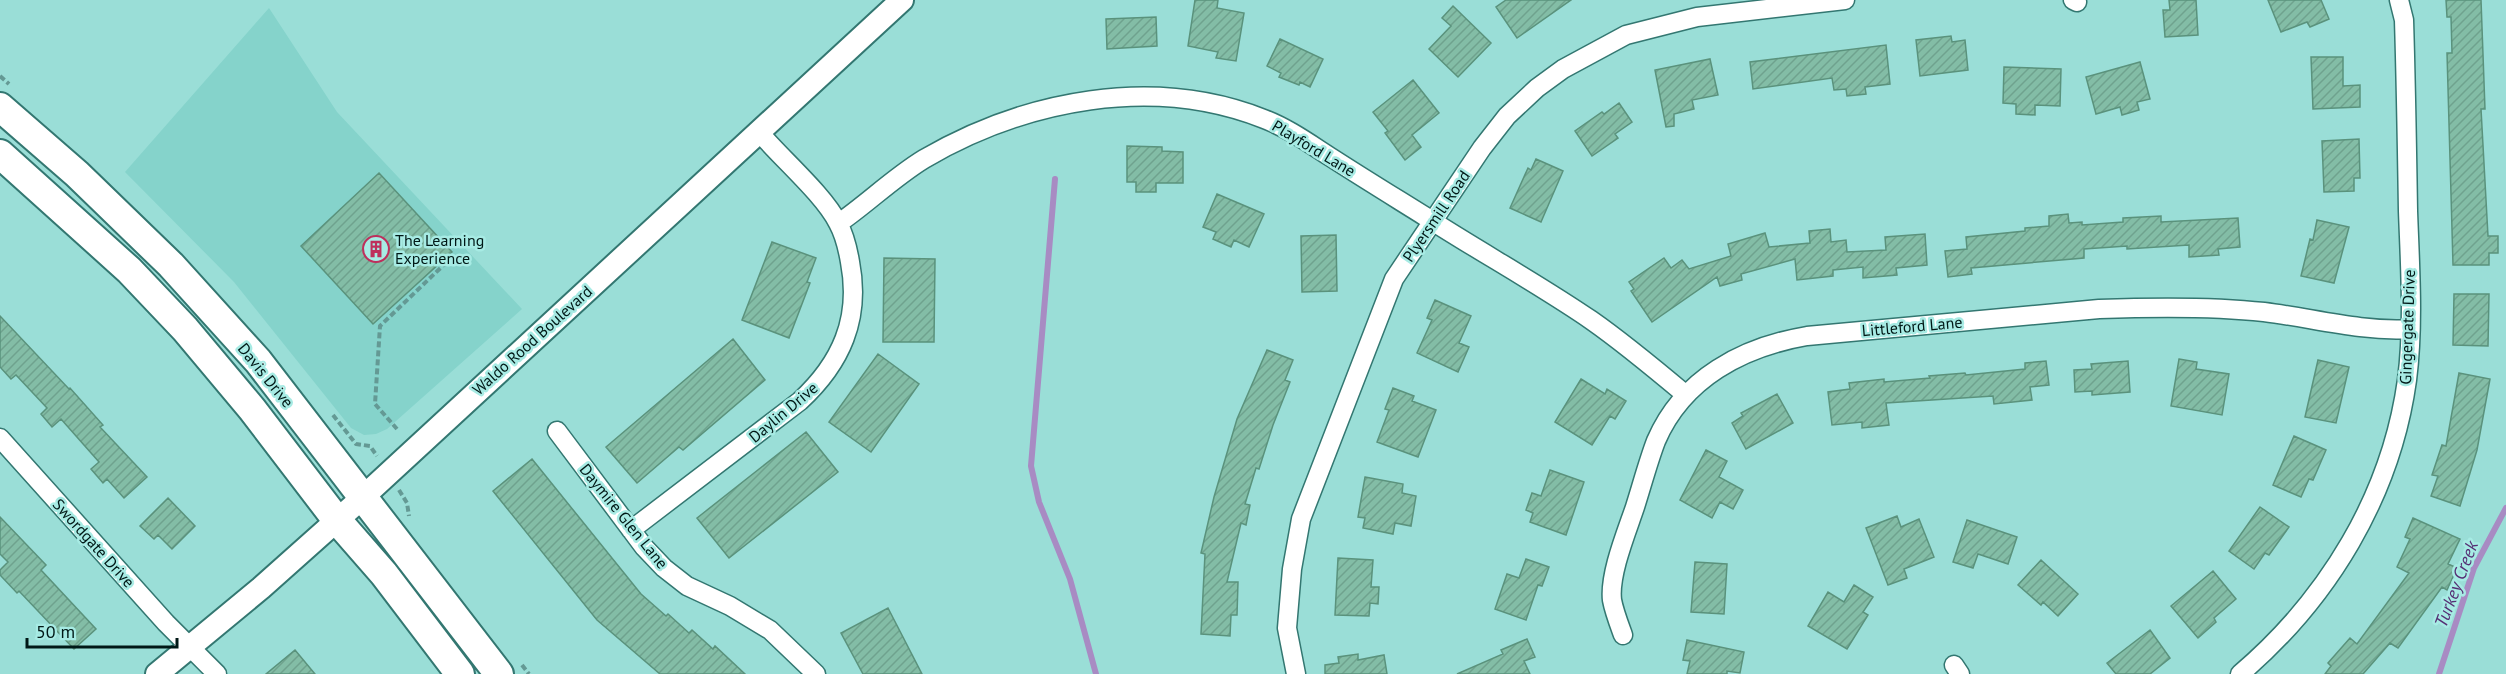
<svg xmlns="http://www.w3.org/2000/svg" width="2506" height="674" font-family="'PT Sans',sans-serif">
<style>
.built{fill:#85d3cb}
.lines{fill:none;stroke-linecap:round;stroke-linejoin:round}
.stream{stroke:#a88bc3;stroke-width:6}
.building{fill:url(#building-hatch);stroke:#5a927c;stroke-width:1.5}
.minor-casing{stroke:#337771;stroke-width:21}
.tertiary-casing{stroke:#337771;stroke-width:26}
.primary-casing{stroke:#337771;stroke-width:32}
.path{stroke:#649994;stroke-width:4;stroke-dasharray:6 3;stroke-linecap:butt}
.minor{stroke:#fff;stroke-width:18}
.tertiary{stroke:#fff;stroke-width:22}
.primary{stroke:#fff;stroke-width:28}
.labels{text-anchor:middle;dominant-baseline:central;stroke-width:5;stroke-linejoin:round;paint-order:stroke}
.street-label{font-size:16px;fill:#001816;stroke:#a7ebe4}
.poi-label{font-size:16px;fill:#001816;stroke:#a7ebe4;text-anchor:start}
.water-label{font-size:18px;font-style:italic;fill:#563074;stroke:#a7ebe4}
</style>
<defs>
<pattern id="building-hatch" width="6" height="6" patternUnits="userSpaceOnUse" patternTransform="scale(1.5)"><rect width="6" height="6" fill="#83bda6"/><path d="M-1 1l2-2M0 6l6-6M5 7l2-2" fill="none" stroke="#6fa28e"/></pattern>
</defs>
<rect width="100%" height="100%" fill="#9aded7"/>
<path class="built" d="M269 8 337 112 522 309 387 429 376 434 364 435 351 428 234 282 125 172Z"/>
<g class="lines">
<path class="stream" d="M1055 179 1031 466 1039 502 1070 579 1096 674
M2439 674 2474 568 2506 508"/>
</g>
<path class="building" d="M1195 0H1218L1217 8 1244 13 1236 61 1216 58 1218 52 1188 46Z
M1506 0H1571L1517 38 1496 7Z
M2169 0H2196L2198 35 2165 37 2163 10H2170Z
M2268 0H2321L2329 19 2310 27 2307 22 2281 32Z
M2446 0H2481L2485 109H2481L2488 236H2498V253H2489V265H2453L2447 53H2452L2451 17H2447Z
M1453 6 1491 43 1458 77 1429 49 1451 26 1442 18Z
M1156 17 1157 46 1107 49 1106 19Z
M1951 36 1952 42 1965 40 1968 70 1920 76 1916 40Z
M1280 39 1323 59 1310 87 1300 82 1299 85 1279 77 1281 73 1267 66Z
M1886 45 1890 84 1865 87 1866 94 1847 96 1846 89 1834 90 1832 78 1753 89 1750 62Z
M2311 57H2343V86L2360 85V107L2313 109Z
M1710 59 1718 95 1692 100 1694 109 1674 114V126L1666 127 1655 70Z
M2140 62 2150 99 2137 102 2139 110 2122 115 2120 107 2096 114 2086 77Z
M2004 67 2061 69 2060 106 2035 105V115L2016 114V104L2003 103Z
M1413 80 1439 113 1412 135 1421 147 1405 160 1385 133 1388 131 1373 112Z
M1619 103 1632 122 1615 134 1618 138 1592 156 1575 131 1602 112 1604 114Z
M2359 139 2360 178H2354V191L2324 192 2322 141Z
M1127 146 1162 147V151L1183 152V183H1156V192H1136V182H1127Z
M1536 159 1563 171 1541 222 1510 208 1528 168 1531 170Z
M379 173 452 252 373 324 301 246Z
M1217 194 1264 214 1249 247 1234 240 1231 247 1213 239 1216 232 1203 227Z
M2068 214 2069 223 2082 222V225L2123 222V218L2161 216V222L2238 218 2240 247 2218 249 2219 255 2189 257V245L2127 249V246L2084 249V258L1971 268 1972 274 1948 277 1945 251 1967 249 1966 237 2025 231V228L2049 226V216Z
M2317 220 2349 227 2334 283 2301 276 2310 239 2313 240Z
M1830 229 1831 242 1846 240 1847 252 1886 250 1885 237 1925 234 1927 265 1896 268 1897 275 1863 278V267L1833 270V276L1797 280 1795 259 1741 274 1742 280 1720 286 1717 277 1652 322 1631 291 1634 289 1629 282 1664 258 1671 268 1682 260 1689 269 1731 256 1728 244 1765 233 1769 247 1810 243 1809 231Z
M1336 235 1337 291 1302 292 1301 236Z
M772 242 816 258 807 282 810 283 789 338 742 320Z
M884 258 935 259 934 342H883Z
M2454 294H2489L2488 346 2453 345Z
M1435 300 1471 316 1459 343 1469 347 1458 372 1417 353 1432 320 1427 318Z
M0 316 69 389 70 388 103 425 100 427 147 477 124 498 107 479 103 483 91 469 99 462 61 419 52 427 41 414 47 408 16 375 11 379 0 367Z
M733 339 765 380 683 450 679 447 637 483 606 447Z
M1267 350 1293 360 1285 380 1290 382 1273 425 1259 469 1256 468 1245 504 1250 505 1246 525 1241 523 1227 582H1238L1237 615H1231L1230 636 1201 634 1205 554 1201 553 1214 497 1237 419Z
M878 354 919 384 871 452 829 422Z
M2179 359 2197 362 2196 369 2229 374 2222 415 2171 406Z
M2318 360 2349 367 2336 423 2305 417Z
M2046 361 2049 385 2030 387 2032 400 1994 404 1993 396 1886 403 1889 425 1862 428V422L1832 425 1828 392 1850 389 1849 383 1884 379V382L1930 378 1929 376 1965 373 1966 375 2025 369V363Z
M2128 361 2130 392 2092 395V391L2075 392 2074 370 2092 369 2091 364Z
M2459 373 2490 379 2477 450 2460 506 2431 496 2438 476 2432 475 2442 445 2446 446Z
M1581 379 1605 394 1607 389 1626 401 1615 419 1610 416 1592 445 1555 422Z
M1393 388 1414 396 1412 401 1436 410 1418 457 1377 442 1389 410 1385 409Z
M1777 394 1793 423 1746 449 1732 423 1743 416 1741 413Z
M806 432 838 472 729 558 697 518Z
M2294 436 2326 450 2313 480 2309 479 2301 497 2273 485Z
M1706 450 1727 461 1719 477 1743 490 1733 509 1720 502 1712 518 1680 500Z
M532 459 641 594 666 616 668 614 689 633 692 630 713 649 715 646 745 674H660L597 620 493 491Z
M1550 470 1584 482 1566 535 1530 522 1533 513 1526 510 1532 493 1541 496Z
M1365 477 1403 484 1402 493 1416 496 1411 526 1395 523 1393 534 1363 528 1365 518 1358 517Z
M168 498 195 526 172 549 158 535 154 539 140 526Z
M2260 507 2289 527 2269 555 2265 553 2254 569 2229 551Z
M1897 516 1901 527 1919 519 1934 557 1904 569 1907 578 1888 585 1866 528Z
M0 517 46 565 41 570 96 629 74 649 19 591 17 593 0 575V570L8 562 0 554Z
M2413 518 2460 539 2448 564 2457 568 2447 590 2442 587 2398 648 2390 643 2363 674H2325L2331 666 2328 663 2350 638 2357 644 2409 573 2397 567 2410 539 2405 537Z
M1967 520 2017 537 2008 564 1978 554 1973 568 1953 562Z
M1338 558 1373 560 1371 587H1379L1378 604 1370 603 1369 616 1335 615Z
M1526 559 1549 567 1542 586 1538 585 1526 620 1495 609 1507 574 1519 578Z
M2041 560 2078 594 2058 616 2043 602 2041 605 2018 585Z
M1695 562 1727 564 1724 614 1691 612Z
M2213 571 2236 599 2214 618 2216 622 2198 638 2171 606Z
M1854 585 1873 597 1863 612 1868 615 1847 649 1808 626 1828 592 1844 602Z
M888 608 922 674H863L841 633Z
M2150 630 2170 658 2150 674H2116L2107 663Z
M1527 639 1535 657 1524 661 1530 674H1457L1503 654 1501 650Z
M1687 640 1744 652 1740 673 1727 671V674H1687L1690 661 1683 660Z
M295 650 315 674H266Z
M1358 654V660L1384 655 1387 674H1325V665L1339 663 1338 657Z"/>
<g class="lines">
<defs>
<path id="minor" d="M2073 0 2077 2
M839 223C868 203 893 178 924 159 1025 100 1153 75 1264 119 1288 128 1310 144 1332 158 1363 178 1394 197 1426 217 1480 252 1537 283 1591 320 1624 343 1655 369 1686 395
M557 431 644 547 664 568 687 586 730 606 770 630 816 674
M0 438 166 623 217 674
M631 530 800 401C841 363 861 319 850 262 848 250 844 234 838 223 824 195 782 159 760 133
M1623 635C1619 624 1614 611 1612 600 1609 574 1627 531 1635 507 1642 485 1648 462 1656 441 1683 378 1743 347 1807 336L2099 309C2154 307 2210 306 2264 312 2313 318 2361 332 2410 329
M1954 665 1960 674
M1296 674 1287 628 1292 569 1301 519 1394 279 1482 148 1507 116 1537 88 1563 69 1626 35 1697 17 1845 0
M2240 674C2328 599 2391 496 2407 380 2414 325 2410 267 2408 211 2407 148 2406 84 2404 20L2399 0"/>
<path id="tertiary" d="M157 674 261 588 362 498 902 0"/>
<path id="primary" d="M0 107 77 174 171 265 258 361 499 674
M0 154 129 270 185 329 252 409 336 519 384 574 460 674"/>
</defs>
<use href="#minor" class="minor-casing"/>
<use href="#tertiary" class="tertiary-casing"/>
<use href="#primary" class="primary-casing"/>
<path class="path" d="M0 76 9 84
M333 415 356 444 370 446 377 456
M397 429 375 404 380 326 453 256
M399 490 407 503 409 516
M522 665 529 674"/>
<use href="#minor" class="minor"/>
<use href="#tertiary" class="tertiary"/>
<use href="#primary" class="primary"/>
</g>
<defs>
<symbol id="building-ring" viewBox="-11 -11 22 22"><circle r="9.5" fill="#a7ebe4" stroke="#be2f5c" stroke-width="1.5"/><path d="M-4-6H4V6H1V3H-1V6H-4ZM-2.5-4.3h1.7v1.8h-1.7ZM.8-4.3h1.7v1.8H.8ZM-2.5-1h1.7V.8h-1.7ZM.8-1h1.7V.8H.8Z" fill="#be2f5c"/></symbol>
</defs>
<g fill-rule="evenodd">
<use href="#building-ring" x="361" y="234" width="30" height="30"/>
</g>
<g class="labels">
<g class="street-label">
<text transform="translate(1314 148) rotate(31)">Playford Lane</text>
<text transform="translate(1436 216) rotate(-56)">Plyersmill Road</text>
<text transform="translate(1912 326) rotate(-5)">Littleford Lane</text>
<text transform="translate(2407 327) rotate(-88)">Gingergate Drive</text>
<text transform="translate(532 340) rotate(-42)">Waldo Rood Boulevard</text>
<text transform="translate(266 375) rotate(51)">Davis Drive</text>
<text transform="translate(783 412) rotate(-40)">Daylin Drive</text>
<text transform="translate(624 516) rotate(51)">Daymire Glen Lane</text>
<text transform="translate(94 543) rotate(48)">Swordgate Drive</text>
</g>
<g class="poi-label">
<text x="395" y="240">The Learning<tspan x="395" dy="18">Experience</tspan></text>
</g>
<g class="water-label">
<text transform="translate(2456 584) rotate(-69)">Turkey Creek</text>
</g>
</g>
<path d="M27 638v9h150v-9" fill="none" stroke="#001816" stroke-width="3"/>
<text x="36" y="638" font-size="18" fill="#001816" stroke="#a7ebe4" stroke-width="4.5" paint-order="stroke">50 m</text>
</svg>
